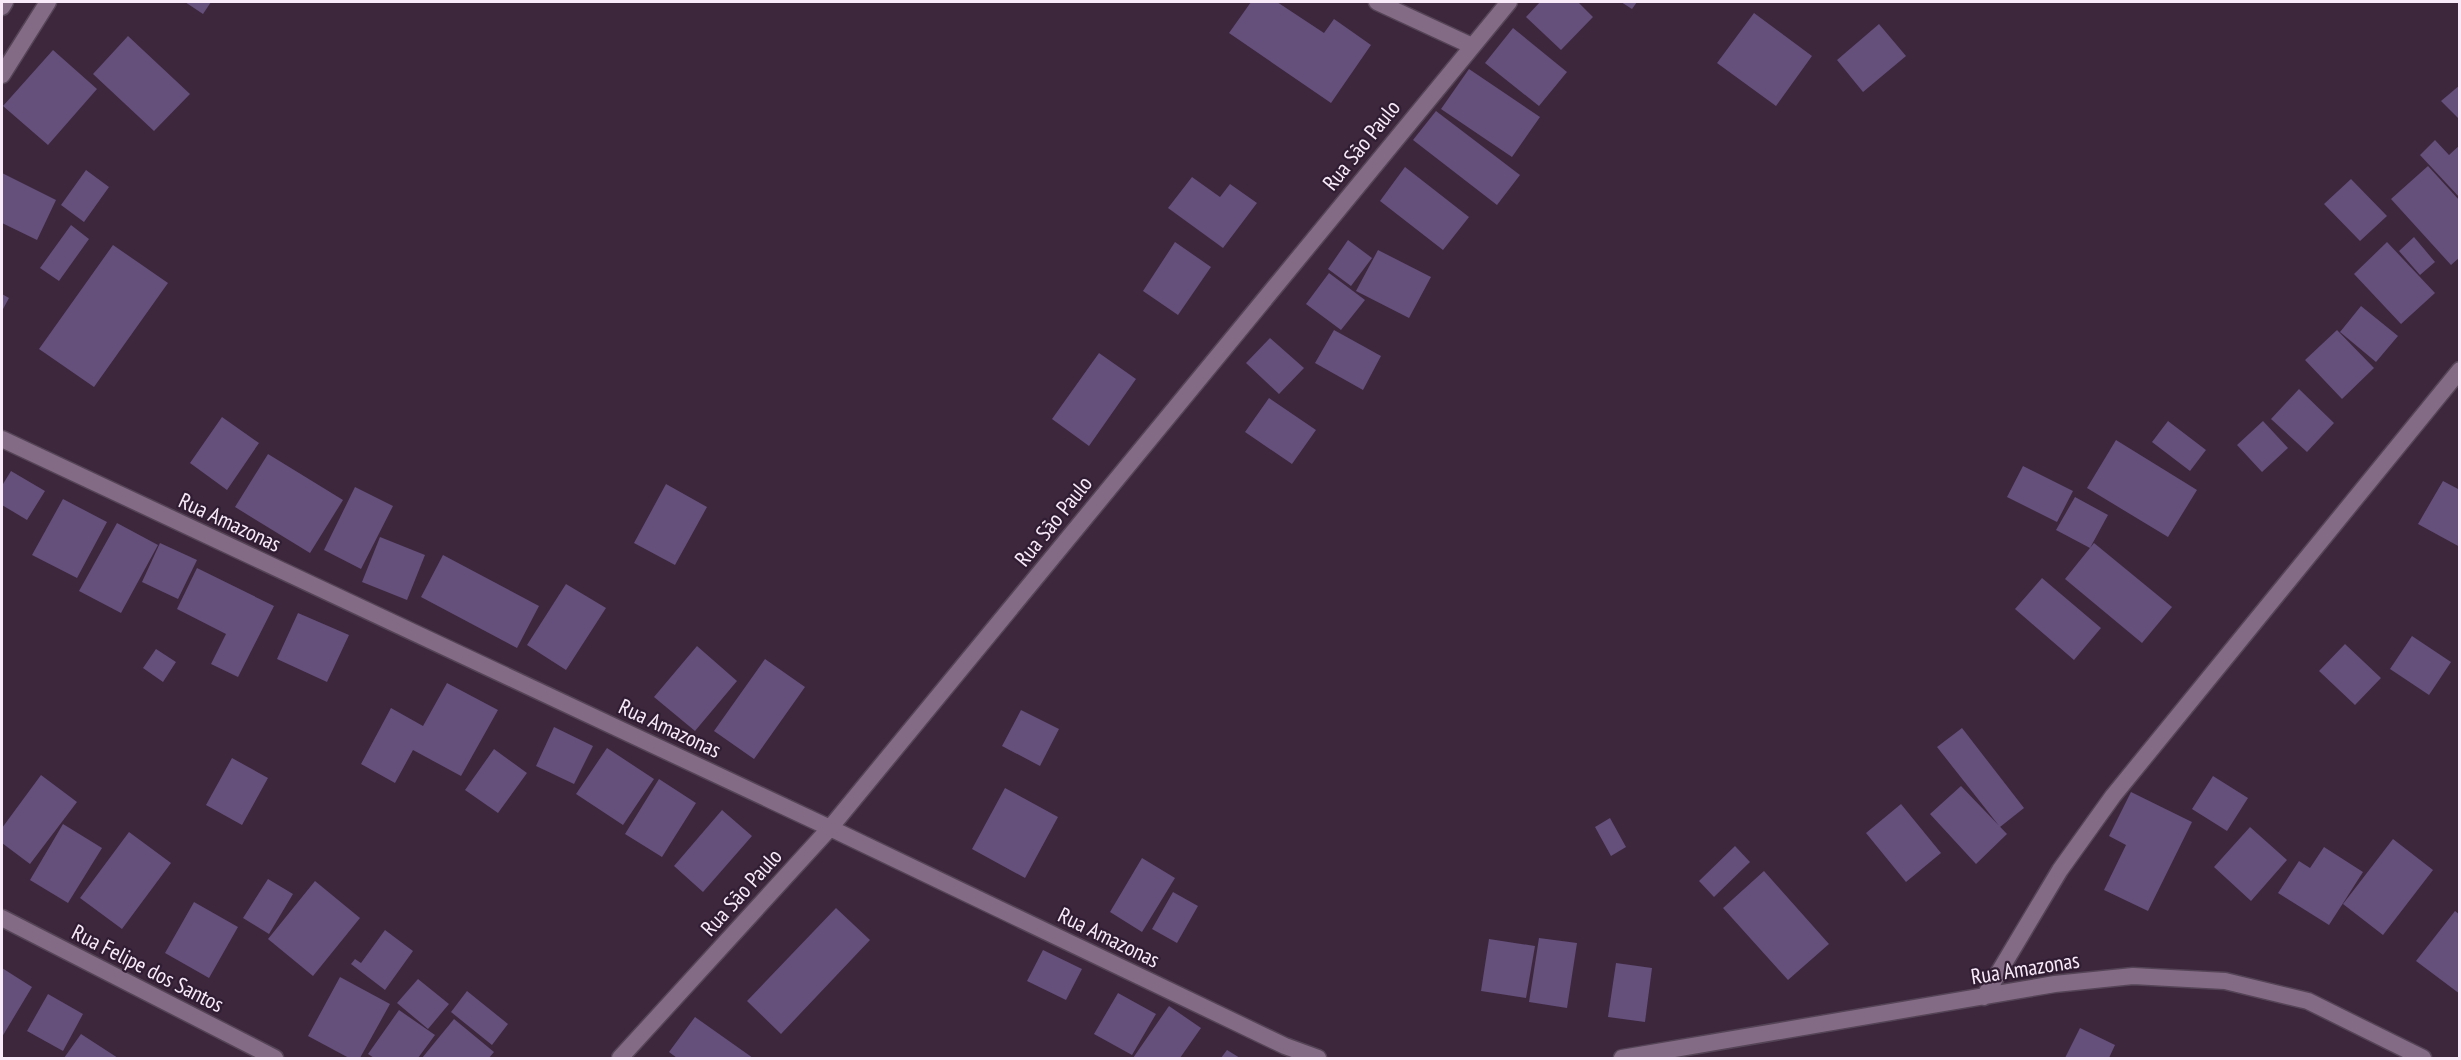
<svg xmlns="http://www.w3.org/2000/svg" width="2461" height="1060" font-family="'PT Sans Narrow',sans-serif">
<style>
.building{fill:#654f7b}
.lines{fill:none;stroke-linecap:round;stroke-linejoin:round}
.minor-casing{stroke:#554457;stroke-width:19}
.minor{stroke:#846b85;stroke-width:16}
.labels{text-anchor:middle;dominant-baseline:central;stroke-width:4.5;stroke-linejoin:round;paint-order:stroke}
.street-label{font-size:22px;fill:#f8eaf9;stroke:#311d33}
</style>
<rect width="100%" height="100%" fill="#3c273d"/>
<path class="building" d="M185 2H211L203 14Z
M1251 2H1277L1324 33 1334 19 1371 45 1331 103 1229 33Z
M1540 2H1578L1593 17 1561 50 1526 17Z
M1621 2H1637L1632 9Z
M1754 13 1812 56 1776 106 1717 63Z
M1879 24 1906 56 1863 92 1837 60Z
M1513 28 1567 72 1539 106 1485 63Z
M128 36 190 94 154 131 93 74Z
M53 50 97 89 48 145 3 106Z
M1469 69 1540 117 1512 157 1441 109Z
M2460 85V120L2441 101Z
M1436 111 1520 175 1497 205 1413 140Z
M2435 140 2449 155 2460 145V198L2420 155Z
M2428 166 2460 201V257L2451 265 2391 199Z
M1405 167 1469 217 1443 250 1380 201Z
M86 170 109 187 84 222 61 205Z
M2 173 56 200 37 240 2 223Z
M1192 177 1220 197 1230 184 1257 203 1223 248 1168 208Z
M2351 179 2387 216 2360 241 2324 204Z
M71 225 89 239 59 281 40 268Z
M2414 237 2435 262 2420 275 2399 251Z
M1348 240 1372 258 1351 286 1328 269Z
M1175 242 1211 267 1178 315 1143 291Z
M2387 242 2435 293 2401 324 2354 274Z
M113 245 168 283 94 387 39 349Z
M1378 250 1431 277 1409 318 1356 291Z
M1329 273 1365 300 1341 330 1306 304Z
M2 294 9 298 2 311Z
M2361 306 2398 336 2376 362 2340 332Z
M1334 330 1381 356 1363 390 1315 363Z
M2337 330 2374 368 2342 399 2305 360Z
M1270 338 1304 368 1279 394 1246 363Z
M1099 353 1136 379 1089 446 1052 419Z
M2299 389 2334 423 2307 452 2271 419Z
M1269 398 1316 430 1292 464 1245 432Z
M222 417 259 443 227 490 190 463Z
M2168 421 2206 450 2190 471 2152 442Z
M2263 421 2288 448 2262 472 2237 445Z
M2116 440 2197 490 2168 537 2087 488Z
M268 454 343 500 310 553 235 507Z
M2023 466 2073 491 2057 522 2007 497Z
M11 471 45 491 27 520 2 505V483L3 484Z
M2443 481 2460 490V547L2418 524Z
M666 484 707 507 675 565 634 543Z
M355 487 393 506 361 569 324 550Z
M2075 497 2108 515 2090 548 2056 530Z
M63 499 107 522 77 578 32 555Z
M117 523 158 545 121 613 79 591Z
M380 537 425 555 407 600 362 582Z
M160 543 197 560 178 599 142 582Z
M2094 543 2172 607 2142 643 2065 579Z
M443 555 539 606 517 648 421 597Z
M197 568 274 606 238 677 211 664 226 634 177 609Z
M2042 578 2101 628 2074 660 2015 609Z
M566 584 606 608 566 670 527 645Z
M298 613 349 635 327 682 277 659Z
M2412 636 2451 662 2429 695 2390 669Z
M2345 644 2381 678 2355 705 2319 671Z
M697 646 737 681 695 731 654 697Z
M156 649 176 662 163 682 143 668Z
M765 659 805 687 754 759 714 731Z
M447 683 498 710 461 776 413 750 395 783 361 764 391 708 423 726Z
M1021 710 1059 729 1040 766 1002 746Z
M554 727 593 746 574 784 536 766Z
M1962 728 2024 808 2000 827 1937 747Z
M607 748 654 779 623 825 576 794Z
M494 749 527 773 498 813 465 790Z
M232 758 268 778 242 825 206 805Z
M41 775 77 802 30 864 2 843V828Z
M2213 776 2248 798 2227 831 2192 809Z
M659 779 696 803 662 857 625 834Z
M1961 786 2007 834 1976 864 1930 814Z
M1005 788 1058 817 1025 878 972 849Z
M2131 792 2192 822 2148 911 2104 890 2126 845 2109 836Z
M1901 804 1941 853 1906 882 1866 833Z
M722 810 752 836 703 892 674 866Z
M1610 818 1626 847 1611 856 1595 827Z
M63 824 102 848 68 903 30 880Z
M2250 827 2287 860 2251 901 2214 867Z
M129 832 171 863 122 929 80 898Z
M2393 839 2433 870 2383 935 2343 904Z
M1735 846 1750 862 1714 897 1699 881Z
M2324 847 2363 872 2329 925 2278 893 2299 861 2310 868Z
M1142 858 1175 878 1142 932 1110 912Z
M1764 871 1829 944 1788 980 1723 908Z
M268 879 293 894 269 934 243 918Z
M315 881 360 918 313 976 268 939Z
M1173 892 1198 906 1177 943 1152 929Z
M194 902 238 927 209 978 165 953Z
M836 908 870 940 781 1034 747 1001Z
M2455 911 2460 915V994L2416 961Z
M385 930 413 951 385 990 351 964 355 959 361 963Z
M1539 938 1577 943 1567 1008 1529 1002Z
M1489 939 1535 946 1526 998 1481 991Z
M1043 950 1082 969 1066 1000 1027 981Z
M1616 963 1652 968 1645 1022 1608 1017Z
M2 968 32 987 2 1037Z
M340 977 390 1004 360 1058H349L308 1036Z
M418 979 449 1004 428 1029 397 1003Z
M467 991 508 1024 492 1045 451 1012Z
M1118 993 1156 1014 1132 1055 1094 1034Z
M48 994 83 1014 63 1051 27 1031Z
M1169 1006 1201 1028 1180 1058H1133Z
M399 1010 435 1035 418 1058H374L368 1054Z
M695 1017 753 1058H677L669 1052Z
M454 1019 494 1052 489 1058H422Z
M2080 1028 2115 1045 2109 1058H2065Z
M81 1034 118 1058H64Z
M1227 1050 1240 1058H1221Z"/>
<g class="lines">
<defs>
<path id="minor" d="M1377 2 1472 46
M2 7 5 2
M2 75 48 2
M2 439 830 828 1285 1046 1318 1058
M2 918 275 1058
M1984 997 2060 870 2113 796 2460 370
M620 1058 830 828 1509 2
M1622 1058 2055 984 2133 976 2225 981 2308 1001 2423 1058"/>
</defs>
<use href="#minor" class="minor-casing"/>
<use href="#minor" class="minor"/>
</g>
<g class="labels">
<g class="street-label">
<text transform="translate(1361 145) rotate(-51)">Rua São Paulo</text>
<text transform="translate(1053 521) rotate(-51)">Rua São Paulo</text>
<text transform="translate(230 522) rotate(25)">Rua Amazonas</text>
<text transform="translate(670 728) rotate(25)">Rua Amazonas</text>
<text transform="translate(741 892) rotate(-48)">Rua São Paulo</text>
<text transform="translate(1109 937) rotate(26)">Rua Amazonas</text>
<text transform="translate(148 968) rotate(27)">Rua Felipe dos Santos</text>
<text transform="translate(2025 968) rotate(-9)">Rua Amazonas</text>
</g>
</g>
<rect width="2461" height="1060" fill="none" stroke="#f8eaf9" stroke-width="6"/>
</svg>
